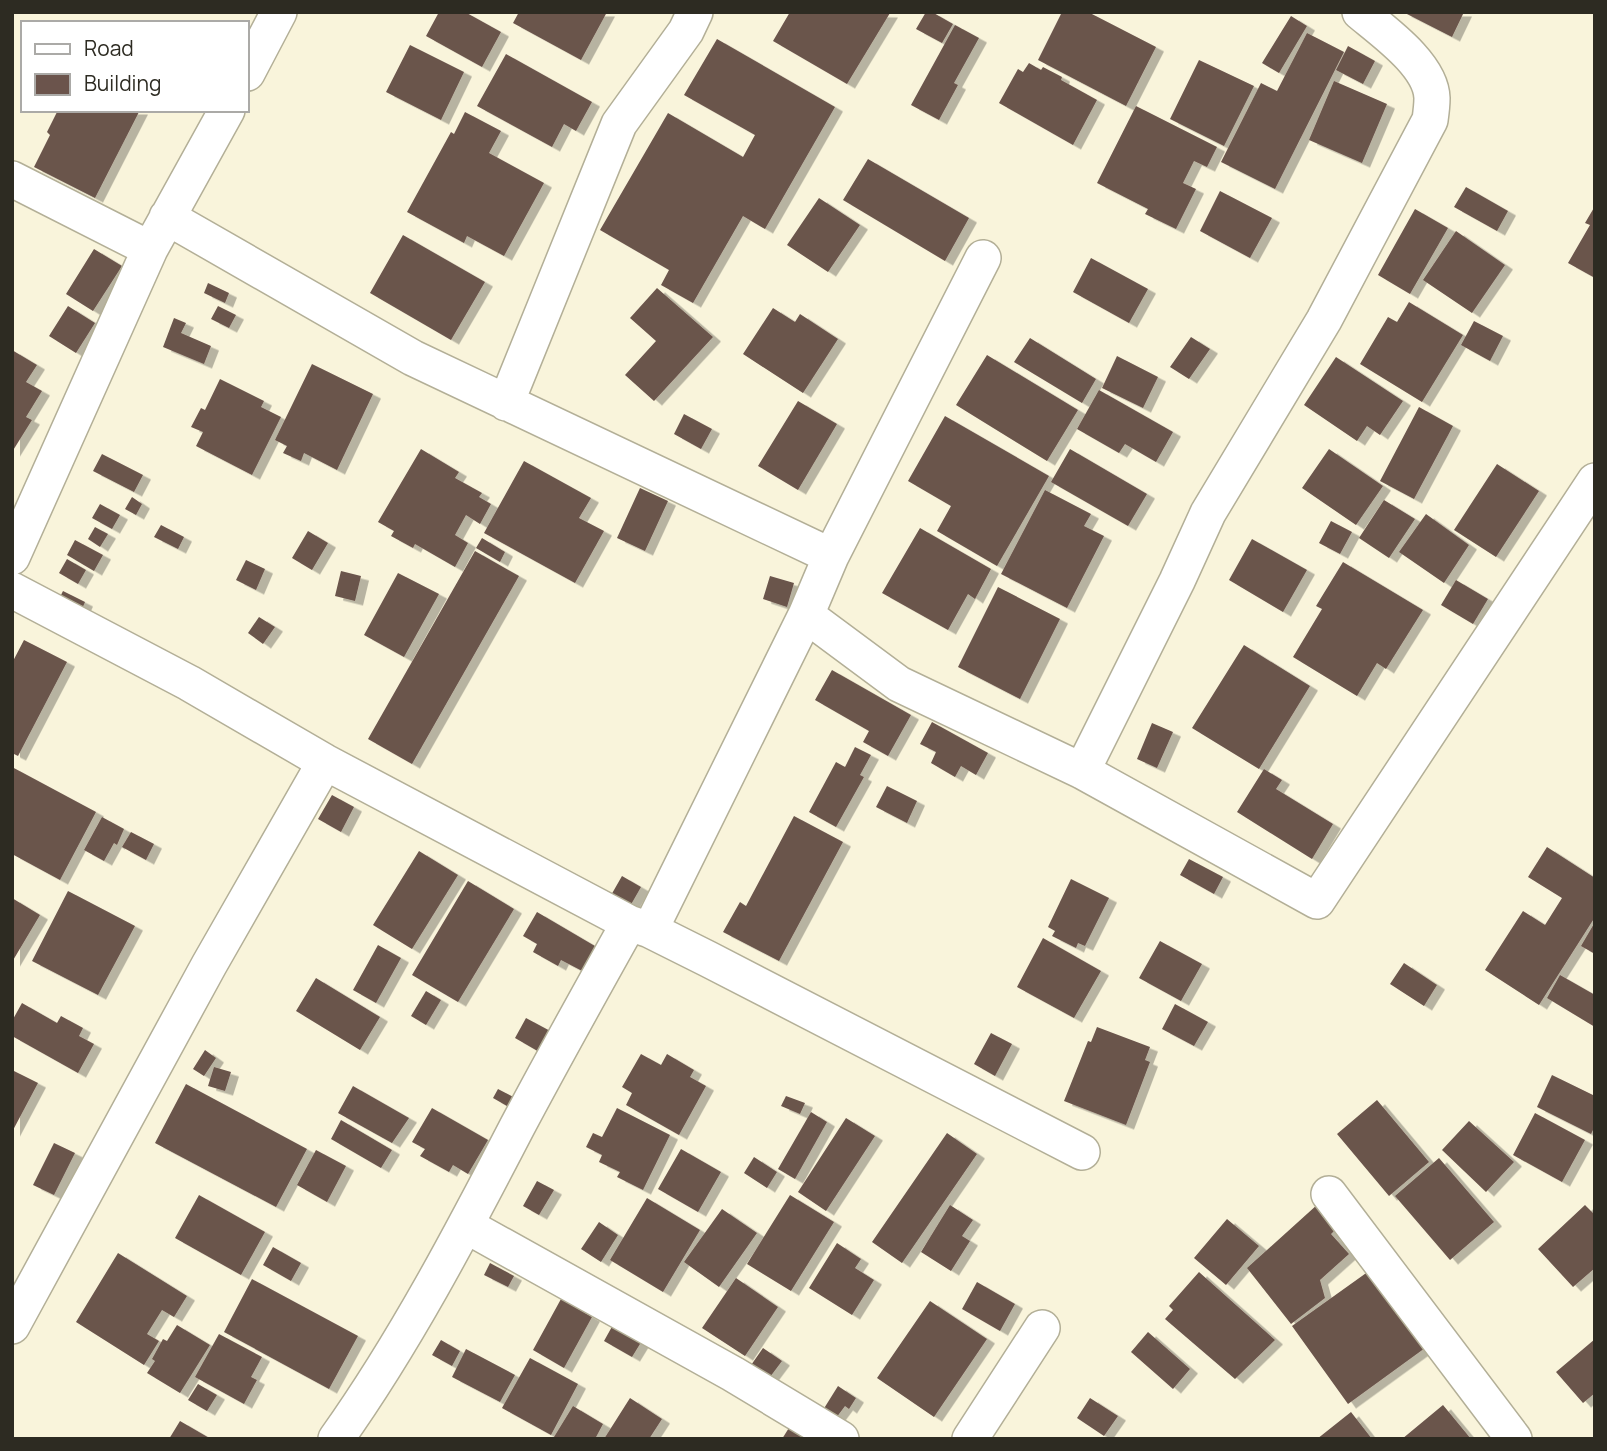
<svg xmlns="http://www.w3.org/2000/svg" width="1607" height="1451" font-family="Manrope,sans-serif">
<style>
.building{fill:#6b544c;filter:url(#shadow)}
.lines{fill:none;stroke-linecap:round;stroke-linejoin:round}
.street-casing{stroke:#b3af97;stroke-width:38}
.street{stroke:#fff;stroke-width:35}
</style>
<defs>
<filter id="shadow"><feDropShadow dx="8" dy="4.5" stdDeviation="0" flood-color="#0004"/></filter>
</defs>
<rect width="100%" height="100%" fill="#f9f4db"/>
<path class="building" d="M439 12H465L501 32 482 67 426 36Z
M519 12H607L581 60 513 23Z
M790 12 844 14 845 12 890 13 847 84 773 41Z
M926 12H932L953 24 942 43 916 29Z
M1062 12H1088L1156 47 1126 106 1038 60Z
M1403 12H1464L1452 37Z
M1291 16 1307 26 1279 73 1262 63Z
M955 25 979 38 954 83 958 85 939 120 911 105Z
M1307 33 1344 52 1275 189 1221 162 1261 83 1277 91Z
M717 39 835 107 765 229 743 216 693 303 661 285 669 270 600 230 668 113 743 157 755 135 684 95Z
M410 45 464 72 441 120 386 92Z
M1348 46 1375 61 1363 84 1336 70Z
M506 54 592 102 576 131 564 124 552 147 477 106Z
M1199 60 1254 86 1224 146 1170 119Z
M1029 63 1041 70 1043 67 1062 77 1061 80 1097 100 1073 145 999 103 1018 69 1023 72Z
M1334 81 1387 104 1362 163 1309 140Z
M1136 106 1217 147 1207 167 1194 161 1183 183 1196 189 1176 229 1145 214 1148 209 1097 183Z
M58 110H140L95 198 34 167 50 135 47 132Z
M465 112 501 131 489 153 544 183 504 256 467 236 464 243 407 212 451 132 454 134Z
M868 159 969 218 945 261 843 200Z
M1466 187 1508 211 1497 231 1454 207Z
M1220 191 1272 218 1250 258 1200 231Z
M819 198 860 225 828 272 787 245Z
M1595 206V278L1568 263 1590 225 1585 223Z
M1415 209 1448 228 1410 294 1378 275Z
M1456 231 1505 265 1472 313 1423 280Z
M403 235 485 282 451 340 370 293Z
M94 249 122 266 93 311 66 294Z
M1091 258 1148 289 1129 323 1073 292Z
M208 283 229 293 225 303 204 293Z
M657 288 713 337 654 401 625 375 656 341 630 318Z
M1409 302 1463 335 1422 402 1360 364 1388 317 1397 322Z
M68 306 95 323 76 353 49 336Z
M218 306 236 315 229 328 211 319Z
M773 308 795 322 800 314 838 339 803 393 743 354Z
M174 318 186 323 181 333 211 346 204 364 163 347Z
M1474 321 1503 336 1490 361 1461 345Z
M1191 337 1210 349 1189 379 1170 367Z
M1030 338 1096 379 1082 403 1014 362Z
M12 350 37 365 26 382 42 391 26 417 32 420 12 452Z
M987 355 1078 410 1047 461 956 405Z
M1117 356 1158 377 1143 408 1102 388Z
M1336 357 1403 401 1380 435 1367 426 1357 441 1304 405Z
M312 364 373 394 337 470 304 453 301 461 283 453 287 446 275 440Z
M220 379 264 401 261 407 281 417 252 475 196 446 203 432 191 427 201 408 205 410Z
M1099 390 1173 432 1156 462 1125 444 1119 453 1077 429Z
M798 401 837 424 798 490 758 466Z
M1419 407 1453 426 1414 499 1380 481Z
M684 414 712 429 701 449 674 434Z
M945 416 1049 476 997 566 937 531 951 506 908 481Z
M421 449 459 472 455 478 482 493 479 497 491 504 480 524 466 515 455 535 468 543 455 567 415 544 413 548 391 536 394 531 378 522Z
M1070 449 1147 494 1128 526 1051 482Z
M1329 449 1383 486 1356 525 1302 488Z
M102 454 143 475 134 492 93 471Z
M524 461 591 498 579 518 604 531 575 583 484 533Z
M1497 464 1539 491 1496 557 1454 530Z
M640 488 668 501 645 551 617 538Z
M1045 490 1091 514 1084 526 1104 536 1067 608 1001 574Z
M132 497 142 504 136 515 125 509Z
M1384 500 1415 519 1389 558 1359 538Z
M100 504 120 515 112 529 92 518Z
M1426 514 1469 545 1444 583 1399 552Z
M1331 521 1352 532 1340 554 1319 543Z
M161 525 184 537 178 549 154 537Z
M95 527 108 534 100 547 88 539Z
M920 528 991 569 975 599 968 594 948 630 882 593Z
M308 531 328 543 312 570 292 558Z
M482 538 505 552 500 562 476 548Z
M1252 539 1307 570 1283 612 1229 580Z
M75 540 103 555 94 571 67 555Z
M475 551 519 576 412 764 368 739Z
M67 559 86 570 78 584 59 573Z
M246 560 265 569 256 590 236 580Z
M1343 562 1423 610 1386 669 1377 663 1357 696 1293 657 1322 609 1316 606Z
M341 571 361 576 355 601 335 596Z
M398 573 439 594 404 657 364 635Z
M770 576 794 583 787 607 763 599Z
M1456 580 1488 599 1473 624 1441 605Z
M998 587 1060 619 1020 699 958 667Z
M63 591 85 602 81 611 59 599Z
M259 617 275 627 263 644 248 633Z
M24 640 67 662 18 756 12 753V663Z
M1244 645 1310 686 1259 769 1192 728Z
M832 670 911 715 888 756 863 742 869 731 815 700Z
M932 722 988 753 976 775 961 766 955 777 931 763 936 752 920 744Z
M1152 723 1173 732 1157 768 1137 759Z
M855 747 871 755 860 775 864 777 836 827 809 812 836 762 845 767Z
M12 767 96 812 60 880 12 854Z
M1264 769 1282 780 1276 789 1333 824 1312 859 1237 812Z
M887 786 917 801 907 823 876 807Z
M332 795 354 807 341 832 318 819Z
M794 816 843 842 779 961 723 932 740 902 746 906Z
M102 817 124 829 117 845 114 843 104 861 84 850Z
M131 832 154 844 146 860 122 847Z
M1547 847 1595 878V917L1539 1005 1485 970 1523 911 1545 925 1562 898 1528 877Z
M419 851 458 875 412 949 373 925Z
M1189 859 1223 877 1214 894 1180 875Z
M622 876 641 887 629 908 610 897Z
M1071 879 1109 898 1085 946 1078 943 1076 948 1052 936 1055 931 1048 927Z
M468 881 514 909 458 1002 412 975Z
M68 891 135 926 98 995 32 961Z
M12 898 40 915 12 962Z
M537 912 600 949 586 973 561 960 558 966 533 952 537 944 523 936Z
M1595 922V954L1581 946Z
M1043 938 1101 971 1074 1018 1017 987Z
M1160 941 1202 964 1181 1001 1139 978Z
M378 945 401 958 376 1003 353 990Z
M1404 963 1437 985 1424 1006 1390 984Z
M1560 975 1595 995V1027L1547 998Z
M316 978 380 1017 360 1050 296 1011Z
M426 991 441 1000 426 1025 411 1016Z
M22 1003 57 1023 61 1016 83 1028 79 1036 94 1044 78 1073 12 1036V1021Z
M1175 1004 1208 1022 1194 1046 1162 1029Z
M526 1018 552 1032 541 1053 515 1038Z
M1097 1027 1150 1047 1145 1060 1150 1062 1126 1125 1064 1101 1088 1041 1091 1042Z
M991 1033 1012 1044 995 1076 974 1064Z
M205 1050 216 1058 204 1076 193 1069Z
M641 1054 661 1065 667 1054 694 1070 690 1077 706 1086 679 1135 626 1105 632 1093 622 1087Z
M214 1067 231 1072 225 1091 208 1086Z
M12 1070 38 1083 12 1132Z
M1552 1075 1595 1096V1126L1591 1134 1537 1107Z
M186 1084 307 1149 276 1207 155 1143Z
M353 1086 409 1118 392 1143 338 1113Z
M498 1089 519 1100 514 1110 493 1098Z
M786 1096 805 1103 800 1114 781 1106Z
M1377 1100 1429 1162 1389 1196 1337 1134Z
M432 1108 488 1140 468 1174 453 1165 449 1172 420 1156 425 1149 412 1142Z
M617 1108 670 1135 643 1190 617 1177 620 1172 599 1162 602 1155 586 1147 593 1133 602 1137Z
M811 1112 827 1122 795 1179 778 1169Z
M1535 1113 1585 1140 1562 1182 1513 1155Z
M846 1118 875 1136 826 1211 798 1192Z
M341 1120 392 1150 381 1168 331 1139Z
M1469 1121 1514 1162 1486 1192 1442 1150Z
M947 1133 977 1154 902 1263 872 1242Z
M54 1143 75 1153 54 1195 33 1185Z
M681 1149 721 1172 698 1212 658 1189Z
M316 1150 346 1166 327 1202 297 1185Z
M754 1157 777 1172 767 1188 744 1173Z
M1439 1158 1494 1222 1450 1260 1395 1196Z
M537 1181 554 1190 539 1215 523 1206Z
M199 1195 265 1232 241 1275 175 1238Z
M790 1195 834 1222 791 1291 747 1264Z
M647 1198 700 1230 663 1292 610 1260Z
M1318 1204 1338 1227 1331 1234 1349 1254 1320 1280 1325 1298 1291 1324 1247 1268Z
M950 1205 973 1220 962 1236 970 1241 951 1271 921 1252Z
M1585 1205 1595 1215V1268L1573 1287 1538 1249Z
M722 1209 757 1233 719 1287 684 1262Z
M1227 1219 1259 1246 1226 1285 1194 1258Z
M599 1222 618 1235 601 1262 581 1249Z
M837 1243 861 1259 855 1268 874 1280 852 1315 809 1288Z
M273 1247 301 1263 291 1281 263 1265Z
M118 1253 187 1296 174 1317 162 1310 147 1334 159 1341 144 1365 76 1322Z
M490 1263 514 1276 508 1287 484 1275Z
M1369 1271 1425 1348 1348 1404 1292 1326Z
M1199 1272 1275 1340 1235 1379 1165 1319 1173 1310 1169 1306Z
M736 1278 778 1307 745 1356 702 1328Z
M252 1279 358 1336 329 1389 224 1332Z
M977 1282 1015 1304 1000 1331 962 1309Z
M561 1299 592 1317 564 1368 533 1350Z
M930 1301 987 1339 934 1417 877 1378Z
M614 1323 643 1339 632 1357 604 1341Z
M177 1325 210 1345 180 1393 147 1373 155 1361 152 1359 163 1339 167 1341Z
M1148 1332 1190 1369 1173 1389 1131 1352Z
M219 1334 262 1357 251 1377 257 1380 244 1404 195 1377Z
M1595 1339V1393L1583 1403 1556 1372Z
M441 1340 460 1351 452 1366 432 1355Z
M763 1348 782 1361 767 1381 749 1368Z
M466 1349 515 1375 500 1402 452 1377Z
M530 1358 578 1384 551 1435 502 1408Z
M198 1384 217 1395 207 1411 188 1400Z
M838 1386 856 1398 849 1409 845 1406 836 1418 823 1410Z
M630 1398 662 1419 649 1439H604Z
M1090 1398 1118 1416 1104 1436 1077 1418Z
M1443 1405 1471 1439H1402Z
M573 1406 603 1424 595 1439 554 1437Z
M1351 1412 1372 1439H1317Z
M180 1421 211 1439H169Z
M792 1423 816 1439H782Z"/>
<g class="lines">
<defs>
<path id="street" d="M247 73 279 12
M12 179 150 249
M167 217 413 358 831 556
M506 403 619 124 686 31 695 12
M12 557 150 249 227 110
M12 590 189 683 325 762 629 923 650 930 708 959 1082 1152
M806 615 899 684 1082 771 1317 901 1595 481
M1082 771 1177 581 1208 513 1324 320 1430 120C1431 113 1432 106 1432 98 1431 65 1384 32 1360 12
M650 930 806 615 831 556 983 258
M1329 1194 1514 1439
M467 1226 733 1374 841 1439
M12 1326 209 965 325 762
M336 1439C405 1342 462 1233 517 1127 553 1059 591 991 629 923
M970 1439 1042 1328"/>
</defs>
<use href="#street" class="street-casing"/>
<use href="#street" class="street"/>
</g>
<rect width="1607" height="1451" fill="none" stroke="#2d2b22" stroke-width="28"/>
<rect x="21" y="21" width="228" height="91" fill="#ffffff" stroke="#abaaa7" stroke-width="2"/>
<rect x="35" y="44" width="35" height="10" fill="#ffffff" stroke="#abaaa7" stroke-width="2"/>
<text x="84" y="56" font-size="21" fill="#2d2b22">Road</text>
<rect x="35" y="74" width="35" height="21" fill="#6b544c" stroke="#abaaa7" stroke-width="2"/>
<text x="84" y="91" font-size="21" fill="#2d2b22">Building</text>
</svg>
